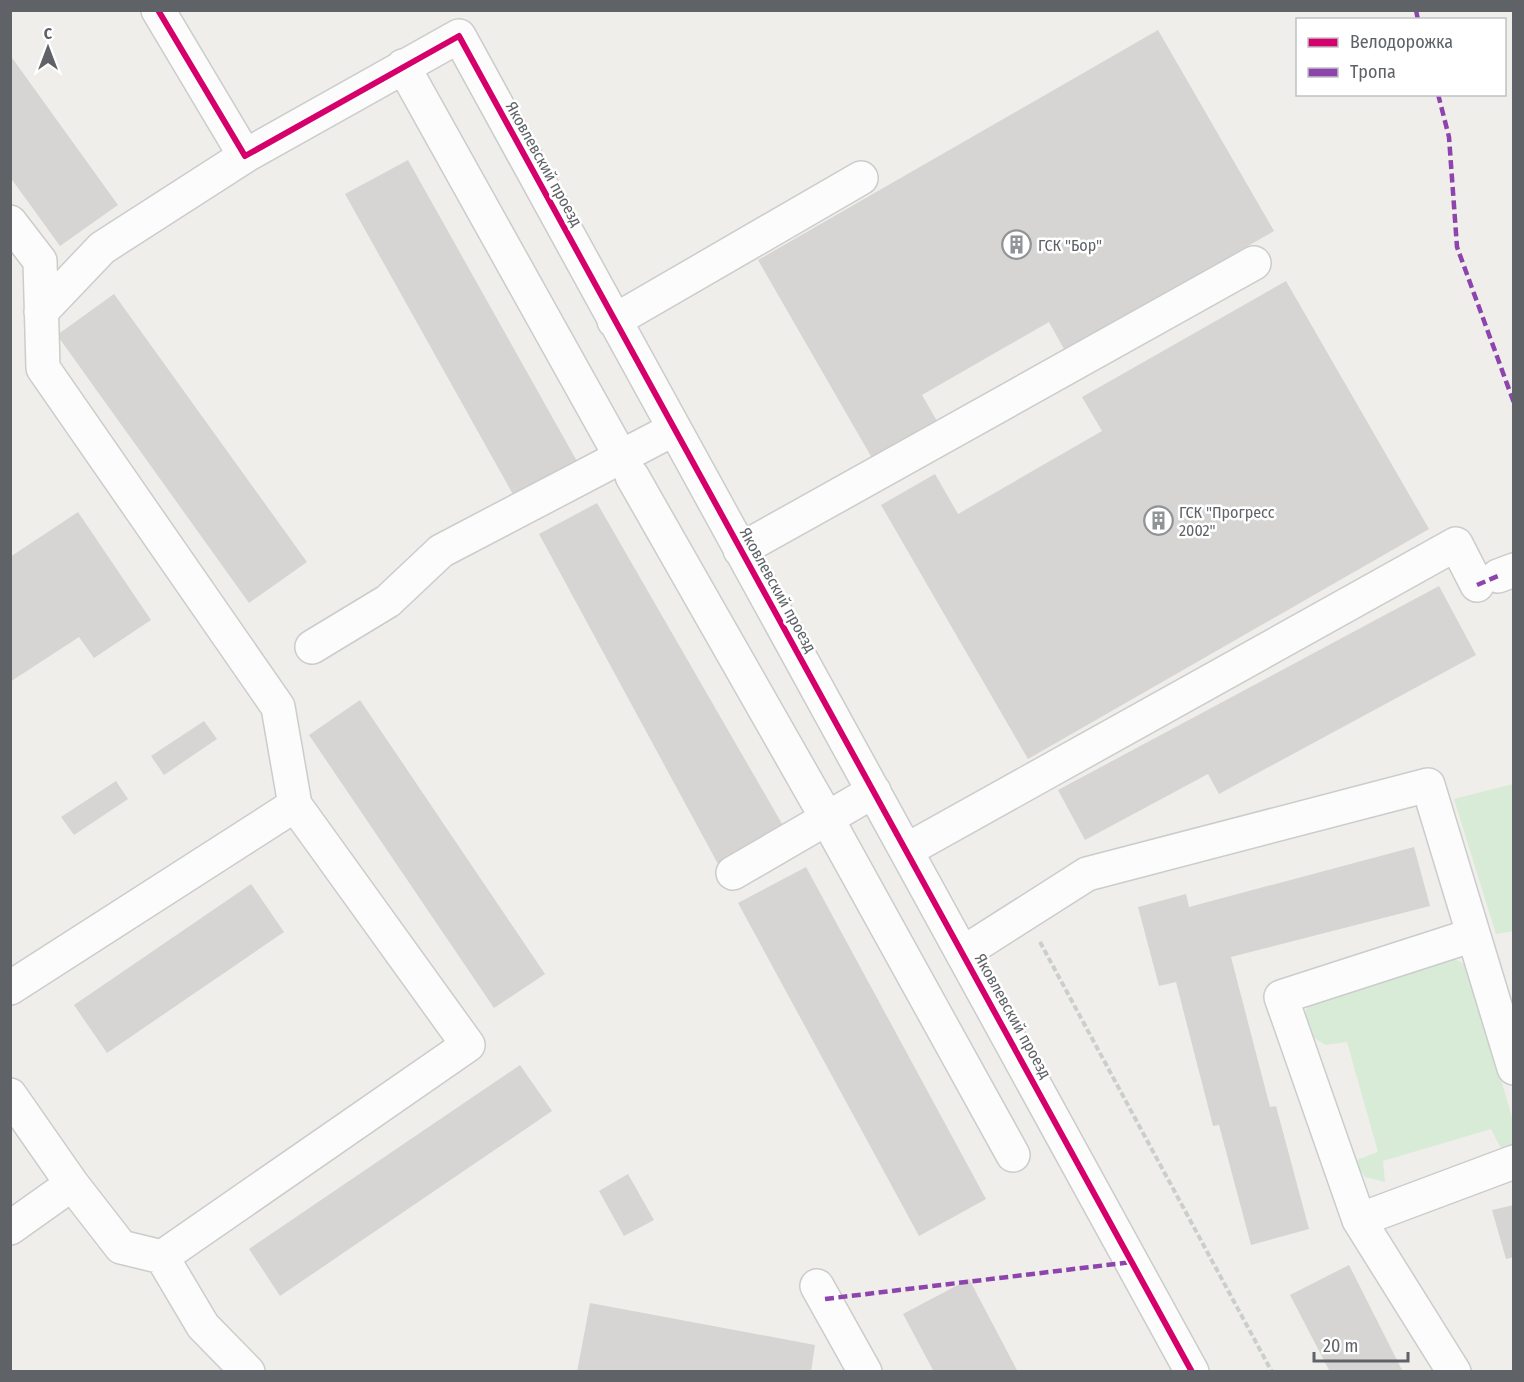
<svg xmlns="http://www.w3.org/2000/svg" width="1524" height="1382" font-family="'Fira Sans Condensed',sans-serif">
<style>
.green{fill:#d8ebd6}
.building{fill:#d6d5d3}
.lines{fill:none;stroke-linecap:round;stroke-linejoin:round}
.minor-casing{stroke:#cbcccc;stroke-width:36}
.path{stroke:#cacfcc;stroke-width:4;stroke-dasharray:6 3;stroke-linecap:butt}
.minor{stroke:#fdfcfc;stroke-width:33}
.quiet{stroke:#8e44ad;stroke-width:4.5;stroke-dasharray:9 4.5;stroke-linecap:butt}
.cycleway-casing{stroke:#fff;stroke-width:10}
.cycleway{stroke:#d6006c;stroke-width:6}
.labels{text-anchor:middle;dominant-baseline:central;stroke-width:5;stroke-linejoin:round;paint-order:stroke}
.street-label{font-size:16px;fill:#5f6368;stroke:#fff}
.poi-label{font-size:16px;fill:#5f6368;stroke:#fff;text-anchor:start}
</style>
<rect width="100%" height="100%" fill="#efeeea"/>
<path class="green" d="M1513 784V931L1496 934 1454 799Z
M1453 958 1468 966 1513 1121V1144L1503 1152 1491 1129 1383 1161 1385 1182 1365 1177 1354 1161 1378 1152 1347 1042 1326 1045 1309 1035 1305 1012 1313 997Z"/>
<path class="building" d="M1158 30 1274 231 1065 351 1049 322 922 395 941 428 876 465 758 260Z
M10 55 118 205 60 246 10 177Z
M408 160 578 463 515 498 345 194Z
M1286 281 1429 529 1028 759 881 505 935 474 958 514 1102 431 1082 397Z
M114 294 307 562 249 603 57 335Z
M597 503 785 829 718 864 539 534Z
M78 512 151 620 94 658 79 637 10 682V557Z
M1439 586 1476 655 1219 794 1208 774 1085 840 1058 790Z
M360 700 545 974 494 1008 309 735Z
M204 721 217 739 164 775 151 756Z
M116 781 128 799 74 835 61 817Z
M1414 847 1430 906 1231 957 1270 1107 1276 1106 1309 1229 1251 1245 1219 1125 1213 1126 1176 982 1159 986 1138 907 1186 894 1189 907Z
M806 867 986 1199 919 1236 738 903Z
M251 884 284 932 107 1053 74 1005Z
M520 1065 552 1111 280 1296 249 1249Z
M628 1174 654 1220 624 1236 599 1191Z
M1514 1205V1257L1506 1259 1492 1210Z
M1349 1265 1403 1372H1330L1290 1295Z
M969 1279 1018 1372H934L903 1314Z
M590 1303 815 1345 811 1372H577Z"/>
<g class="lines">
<defs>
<path id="minor" d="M158 10 245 156
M403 66 621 457
M10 222 40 261 43 368 278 707 295 805
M41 312 102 248 245 156 459 36 1192 1372
M614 321 861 178
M632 476 820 806 1013 1155
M740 550 1254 263
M1498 576 1514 570
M312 647 388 601 441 551 674 429
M907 850 1456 544 1477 585
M733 873 874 791
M963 953 1087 874 1428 785 1514 1068
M10 988 295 805 468 1045 162 1257 121 1247 72 1184
M10 1095 72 1184 10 1228
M1359 1220 1281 997 1473 935
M162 1257 203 1326 248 1372
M817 1286 865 1372
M1454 1372 1359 1220 1514 1162"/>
</defs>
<use href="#minor" class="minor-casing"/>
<path class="path" d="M1040 942 1272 1372"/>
<use href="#minor" class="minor"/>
<path class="quiet" d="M1416 10 1418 20
M1438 94 1449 137 1457 247 1514 403
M1477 585 1498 576
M825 1299 1132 1262"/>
<defs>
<path id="cycleway" d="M158 10 245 156 459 36 1192 1372"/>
</defs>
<use href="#cycleway" class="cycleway-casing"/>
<use href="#cycleway" class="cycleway"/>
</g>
<defs>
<symbol id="building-ring" viewBox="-11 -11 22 22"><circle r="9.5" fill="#fff" stroke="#919496" stroke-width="1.5"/><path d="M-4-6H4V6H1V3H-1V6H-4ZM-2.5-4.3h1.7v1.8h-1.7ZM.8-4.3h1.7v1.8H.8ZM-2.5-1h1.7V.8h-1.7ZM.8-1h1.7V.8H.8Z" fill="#919496"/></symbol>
</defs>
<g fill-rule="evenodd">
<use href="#building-ring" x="1000" y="228" width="33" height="33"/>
<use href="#building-ring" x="1142" y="504" width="33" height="33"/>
</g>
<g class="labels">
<g class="street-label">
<text transform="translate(544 164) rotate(61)">Яковлевский проезд</text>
<text transform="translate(778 590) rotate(61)">Яковлевский проезд</text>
<text transform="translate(1013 1016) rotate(61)">Яковлевский проезд</text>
</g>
<g class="poi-label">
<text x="1038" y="245">ГСК "Бор"</text>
<text x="1179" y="512">ГСК "Прогресс<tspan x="1179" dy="18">2002"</tspan></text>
</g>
</g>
<rect width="1524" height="1382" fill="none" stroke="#5f6368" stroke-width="24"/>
<rect x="1296" y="18" width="210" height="78" fill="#ffffff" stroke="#bfc1c3" stroke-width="1.5"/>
<rect x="1308" y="38" width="30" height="9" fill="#d6006c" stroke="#bfc1c3" stroke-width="1.5"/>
<text x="1350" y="48" font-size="18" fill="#5f6368">Велодорожка</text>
<rect x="1308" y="68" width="30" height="9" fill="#8e44ad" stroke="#bfc1c3" stroke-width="1.5"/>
<text x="1350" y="78" font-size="18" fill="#5f6368">Тропа</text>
<g transform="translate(48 48)" stroke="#ffffff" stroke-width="4.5" paint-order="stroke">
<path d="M0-4.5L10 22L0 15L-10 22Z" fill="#5f6368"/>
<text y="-9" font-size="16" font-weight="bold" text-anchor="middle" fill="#5f6368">С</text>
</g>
<path d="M1314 1352v9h94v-9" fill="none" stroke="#5f6368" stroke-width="3"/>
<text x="1323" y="1352" font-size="18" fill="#5f6368" stroke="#ffffff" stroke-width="4.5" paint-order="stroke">20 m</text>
</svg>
